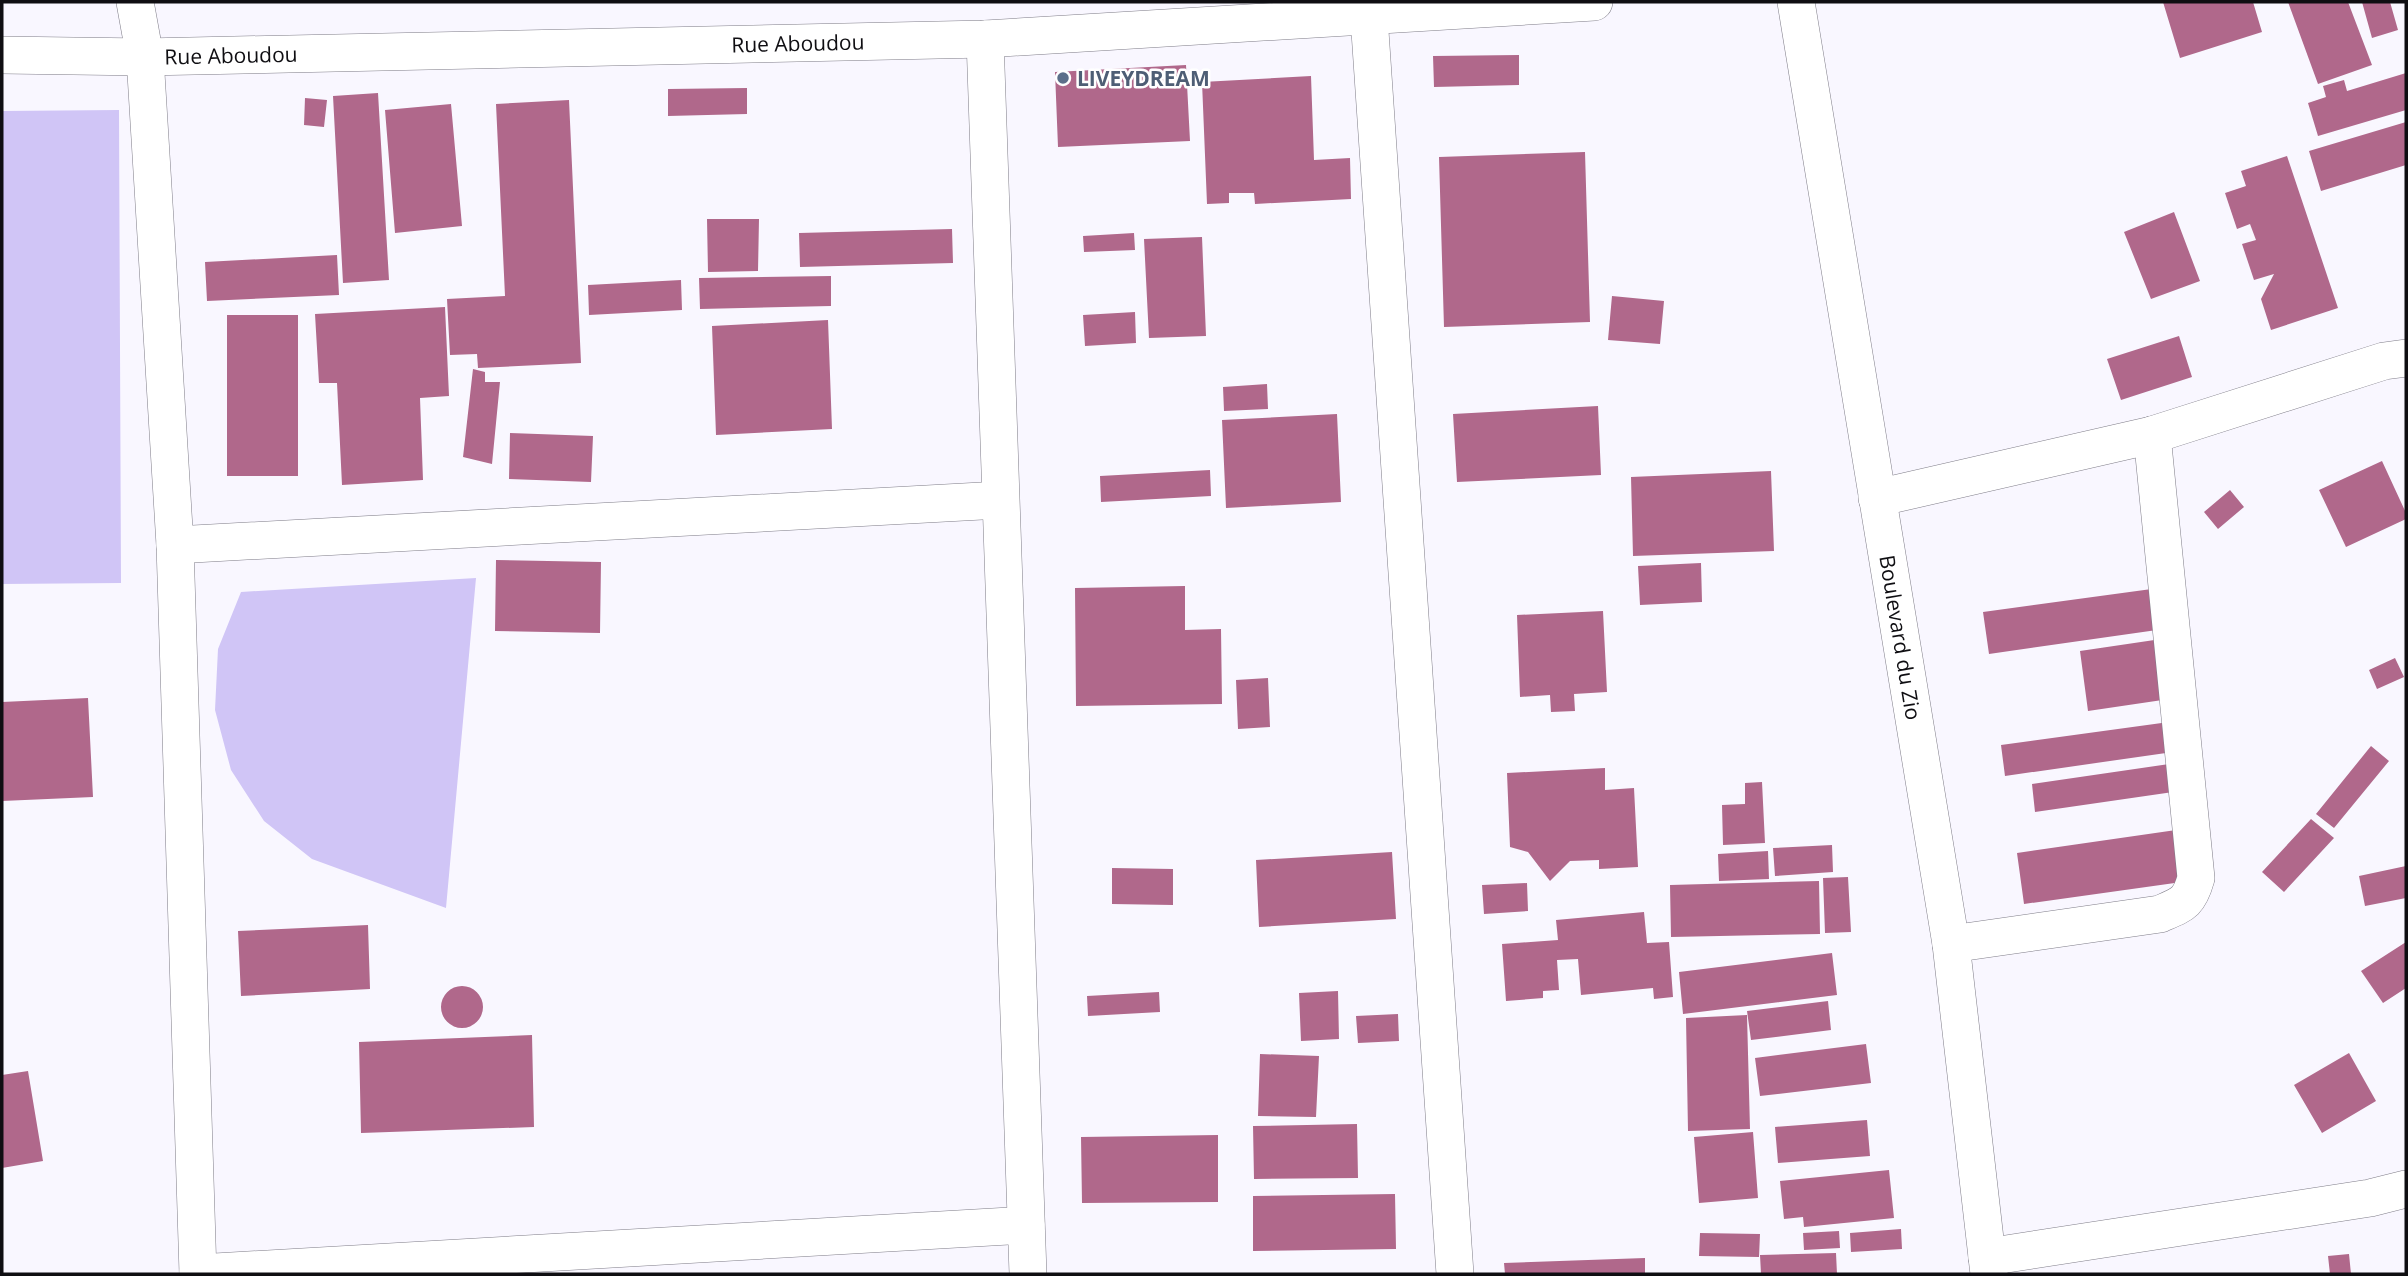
<svg xmlns="http://www.w3.org/2000/svg" width="2408" height="1276" font-family="'Open Sans',sans-serif">
<style>
.green{fill:#d0c5f6}
.building{fill:#b0688b}
.lines{fill:none;stroke-linecap:round;stroke-linejoin:round}
.minor-casing{stroke:#7f7d88;stroke-width:38}
.minor{stroke:#fff;stroke-width:37}
.service-dot{fill:#5c6f8a;stroke:#fff;stroke-width:2.5}
.labels{text-anchor:middle;dominant-baseline:central;stroke-width:5;stroke-linejoin:round;paint-order:stroke}
.street-label{font-size:21px;fill:#0f0e12;stroke:#fff}
.service-label{font-size:21px;font-weight:bold;fill:#4e5e75;stroke:#fff;text-anchor:start}
</style>
<rect width="100%" height="100%" fill="#f9f7ff"/>
<path class="green" d="M119 110 121 583 2 584V111Z
M476 578 446 908 312 859 264 821 231 770 215 710 218 649 241 592Z"/>
<path class="building" d="M2163 2H2253L2262 32 2180 58Z
M2288 2H2348L2372 65 2318 84Z
M2362 2H2390L2398 30 2372 38Z
M1519 55V85L1434 87 1433 56Z
M1186 65 1190 141 1058 147 1055 72Z
M2406 73V110L2318 136 2308 103 2326 97 2323 86 2344 80 2347 91Z
M1311 76 1314 160 1350 158 1351 199 1255 204 1254 193H1229V203L1207 204 1202 82Z
M747 88V114L668 116V89Z
M378 93 389 280 343 283 333 96Z
M305 98 327 100 324 127 304 125Z
M569 100 581 363 478 368 477 354 450 355 447 299 505 296 496 104Z
M451 104 462 226 395 233 385 110Z
M2406 122V165L2321 191 2309 151Z
M1585 152 1590 322 1444 327 1439 157Z
M2287 156 2338 308 2271 330 2261 299 2274 274 2254 280 2242 244 2256 240 2250 224 2237 229 2225 193 2246 186 2241 171Z
M2174 212 2200 281 2151 299 2124 232Z
M707 219H759L758 271 708 272Z
M952 229 953 263 800 267 799 233Z
M1134 233 1135 250 1084 252 1083 236Z
M1202 237 1206 336 1149 338 1144 239Z
M337 255 339 295 207 301 205 262Z
M831 276V306L700 309 699 278Z
M681 280 682 310 589 315 588 285Z
M1612 296 1664 301 1660 344 1608 340Z
M445 307 449 396 420 398 423 480 342 485 337 383H319L315 314Z
M1135 312 1136 343 1085 346 1083 315Z
M227 315H298V476H227Z
M828 320 832 429 716 435 712 326Z
M2179 336 2192 377 2121 400 2107 359Z
M473 369 485 372V382H500L492 464 463 457Z
M1267 384 1268 409 1224 411 1223 387Z
M1598 406 1601 475 1457 482 1453 414Z
M1337 414 1341 502 1226 508 1222 420Z
M510 433 593 436 591 482 509 479Z
M2382 461 2406 513V519L2346 547 2319 490Z
M1210 470 1211 496 1101 502 1100 476Z
M1771 471 1774 551 1633 556 1631 477Z
M2230 490 2244 507 2218 529 2204 512Z
M496 560 601 562 600 633 495 631Z
M1701 563 1702 602 1640 605 1638 566Z
M1185 586V630L1221 629 1222 704 1076 706 1075 588Z
M2159 588 2164 629 1989 654 1983 612Z
M1603 611 1607 692 1574 694 1575 711 1551 712 1550 695 1520 697 1517 615Z
M2168 638 2176 698 2088 711 2080 651Z
M2395 658 2404 677 2377 689 2369 670Z
M1268 678 1270 727 1238 729 1236 680Z
M88 698 93 797 2 801V702Z
M2169 722 2173 752 2005 776 2001 745Z
M2371 746 2389 761 2334 828 2316 814Z
M2176 763 2180 791 2035 812 2032 784Z
M1605 768V790L1634 788 1638 867 1599 869V860L1570 861 1550 881 1528 852 1510 847 1507 773Z
M1762 782 1765 843 1723 845 1722 805 1745 804V783Z
M2311 819 2334 838 2284 892 2262 872Z
M2183 829 2189 881 2024 904 2017 853Z
M1832 845 1833 872 1775 876 1773 848Z
M1768 851 1769 879 1719 881 1718 854Z
M1392 852 1396 919 1259 927 1256 860Z
M2406 866V898L2365 906 2359 876Z
M1112 868 1173 869V905L1112 904Z
M1848 877 1851 932 1825 933 1823 878Z
M1819 881 1820 934 1671 937 1670 885Z
M1527 883 1528 911 1484 914 1482 885Z
M1644 912 1647 943 1669 942 1673 997 1654 999 1653 988 1581 995 1578 959 1557 960 1559 990 1543 991V998L1506 1001 1502 944 1558 940 1556 920Z
M368 925 370 989 241 996 238 931Z
M2406 942V988L2383 1003 2361 971Z
M1832 953 1837 995 1683 1014 1679 972Z
M441 1007a21 21 0 1 1 42 0a21 21 0 1 1-42 0Z
M1338 991 1339 1039 1301 1041 1299 993Z
M1159 992 1160 1012 1088 1016 1087 996Z
M1828 1001 1831 1030 1751 1040 1747 1011Z
M1398 1014 1399 1041 1358 1043 1356 1016Z
M1747 1015 1750 1129 1688 1131 1686 1018Z
M532 1035 534 1127 361 1133 359 1042Z
M1866 1044 1871 1083 1760 1096 1755 1058Z
M2349 1053 2376 1101 2322 1133 2294 1085Z
M1260 1054 1319 1056 1316 1117 1258 1116Z
M28 1071 43 1161 2 1168V1075Z
M1867 1120 1870 1156 1778 1163 1775 1127Z
M1357 1124 1358 1178 1254 1179 1253 1126Z
M1753 1132 1758 1198 1699 1203 1694 1137Z
M1218 1135V1202L1082 1203 1081 1137Z
M1889 1170 1894 1218 1804 1227 1803 1217 1784 1219 1780 1181Z
M1395 1194 1396 1249 1253 1251V1196Z
M1901 1229 1902 1249 1851 1252 1850 1233Z
M1839 1231 1840 1248 1804 1250 1803 1233Z
M1700 1233 1760 1234 1759 1257 1699 1256Z
M1836 1253 1837 1274H1761L1760 1255Z
M2349 1254 2351 1274H2330L2328 1256Z
M1645 1258V1274H1505L1504 1263Z"/>
<g class="lines">
<defs>
<g id="minor">
<path d="M135 2 145 57 175 545 198 1274"/>
<path d="M1368 2 1455 1274"/>
<path id="s1" d="M1796 2 1951 944 1989 1274"/>
<path d="M985 39 1028 1274"/>
<path id="s2" d="M2 55 145 57 985 39 1594 2"/>
<path d="M1877 498 2152 435 2384 361 2406 358"/>
<path d="M175 545 1000 500"/>
<path d="M1951 944 2160 914C2183 904 2189 903 2196 878L2152 435"/>
<path d="M1987 1257 2370 1198 2406 1189"/>
<path d="M198 1273 1026 1225"/>
</g>
</defs>
<use href="#minor" class="minor-casing"/>
<use href="#minor" class="minor"/>
</g>
<circle class="service-dot" cx="1063" cy="78" r="7"/>
<g class="labels">
<g class="street-label">
<text stroke="none"><textPath href="#s2" startOffset="796">Rue Aboudou</textPath></text>
<text stroke="none"><textPath href="#s2" startOffset="229">Rue Aboudou</textPath></text>
<text stroke="none"><textPath href="#s1" startOffset="644">Boulevard du Zio</textPath></text>
</g>
<g class="service-label">
<text x="1077" y="78">LIVEYDREAM</text>
</g>
</g>
<rect width="2408" height="1276" fill="none" stroke="#0f0e12" stroke-width="7"/>
</svg>
